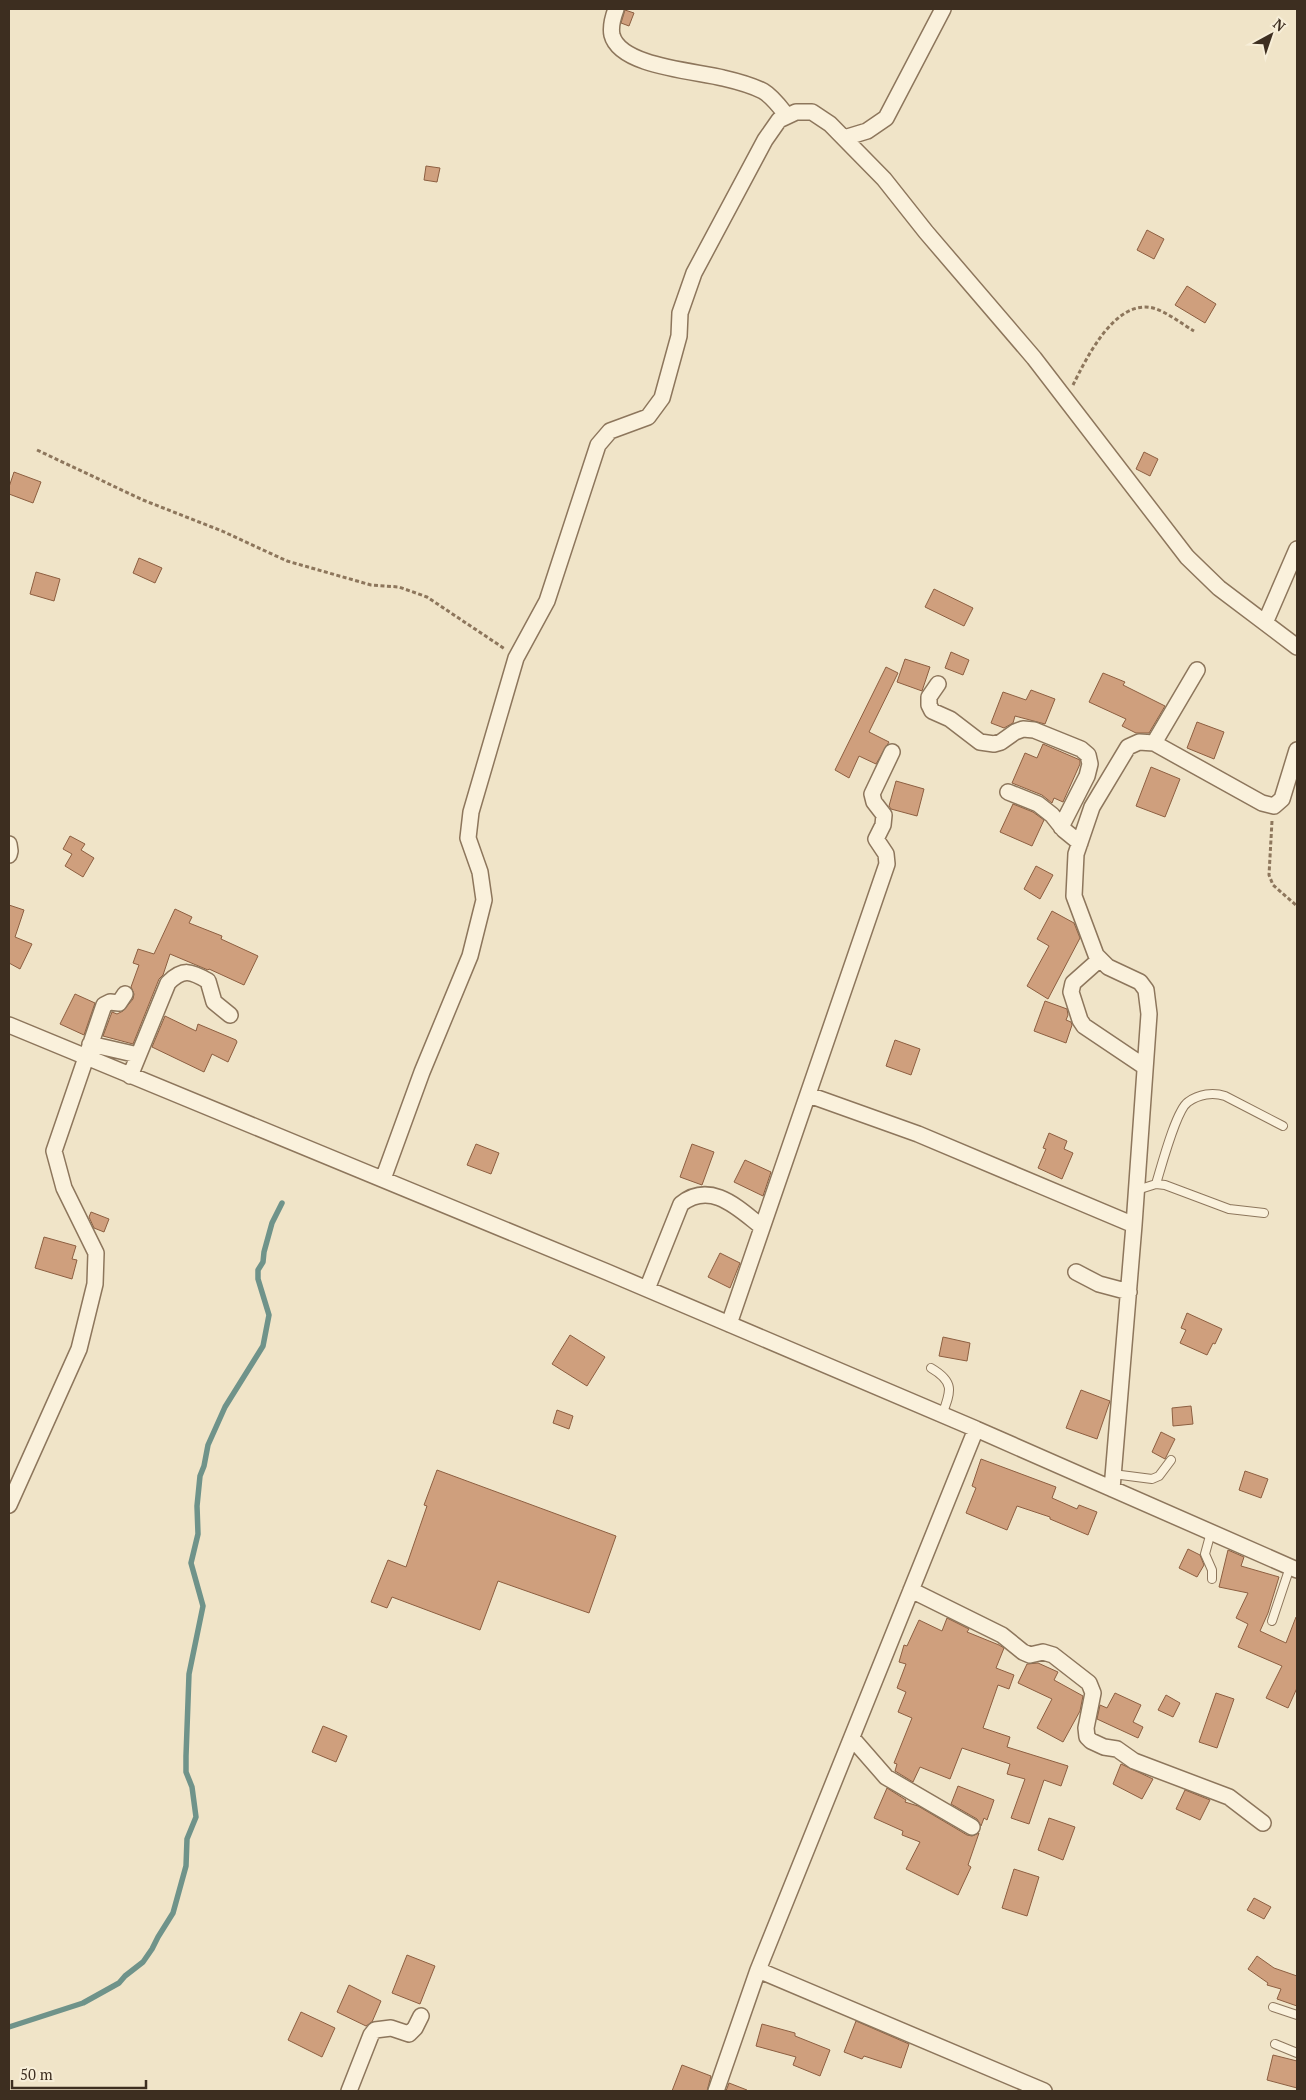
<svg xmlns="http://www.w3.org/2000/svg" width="1306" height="2100" font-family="'PT Serif',serif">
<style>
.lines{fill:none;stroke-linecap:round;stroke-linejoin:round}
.stream{stroke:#6f938a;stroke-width:5.5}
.building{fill:#cf9f7d;stroke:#8d5f41}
.lane-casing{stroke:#8d765c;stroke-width:10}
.street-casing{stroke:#8d765c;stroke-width:18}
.path{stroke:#8d765c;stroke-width:3;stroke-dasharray:4 2.5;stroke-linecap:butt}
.lane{stroke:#faf1dc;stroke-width:8}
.street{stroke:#faf1dc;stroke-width:15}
</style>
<rect width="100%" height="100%" fill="#f0e4c8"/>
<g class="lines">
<path class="stream" d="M9 2027 83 2003 119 1983 125 1976 143 1962 152 1949 158 1937 173 1913 186 1866 187 1839 196 1817 192 1787 186 1772V1756L189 1674 203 1606 191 1563 198 1534 197 1506 200 1476 204 1466 208 1445 225 1407 263 1346 269 1315 258 1279V1270L263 1262 264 1252 272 1223 282 1203"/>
</g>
<path class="building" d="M625 10 634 13 629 26 621 23Z
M426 166 440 168 437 182 424 180Z
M1147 230 1164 239 1154 259 1137 250Z
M1187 286 1216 304 1205 323 1175 305Z
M1144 452 1158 459 1150 476 1136 469Z
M14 472 41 482 33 503 9 494V487Z
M139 558 162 568 155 583 133 573Z
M36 572 60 579 54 601 30 594Z
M934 589 973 608 964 626 925 607Z
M951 652 969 660 963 675 945 668Z
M905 659 930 667 922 691 897 682Z
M886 667 898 673 869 732 889 742 876 764 859 756 849 778 835 770Z
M1103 673 1125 682 1123 685 1165 706 1149 733H1136L1122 726 1126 719 1089 702Z
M1031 690 1055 699 1045 724 1015 716 1013 723 1004 728 991 723 1003 692 1026 700Z
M1197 722 1224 732 1214 759 1187 748Z
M1043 744 1080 760V764L1063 802 1054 798 1052 803 1042 795 1012 783 1025 753 1037 758Z
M1151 767 1180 779 1165 817 1136 806Z
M896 781 924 789 917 816 891 809 889 806Z
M1013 804 1033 812 1044 820 1032 846 1000 832Z
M70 836 85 844 81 850 94 858 83 877 65 866 72 854 63 849Z
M1036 866 1053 875 1040 899 1024 889Z
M9 905 24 910 15 937 32 944 20 969 9 963Z
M175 909 192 917 189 923 222 936 221 939 258 956 244 985 209 969 208 970 170 954 163 975 159 979 133 1044 103 1036 112 1012 117 1014 123 1011 133 999 134 994 131 987 139 965 133 963 138 949 154 954Z
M1052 911 1074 923 1080 938 1048 999 1027 986 1049 946 1037 939Z
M75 994 95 1003 84 1035 60 1024Z
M1045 1001 1067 1009 1068 1015 1066 1020 1071 1022 1072 1025 1066 1043 1034 1031Z
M165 1016 196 1031 198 1024 236 1040 237 1042 228 1062 212 1054 204 1072 152 1047Z
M895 1040 920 1049 911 1075 886 1066Z
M1049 1133 1067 1141 1064 1149 1073 1153 1062 1179 1038 1168 1046 1149 1043 1148Z
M476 1144 499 1153 491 1174 467 1165Z
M692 1144 714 1152 702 1185 680 1177Z
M745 1160 771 1172 763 1196 734 1182Z
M91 1212 109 1219 104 1232 94 1228 89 1217Z
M44 1237 76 1246 72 1259 77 1260 72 1279 35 1268Z
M720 1253 740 1263 730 1288 708 1277Z
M1187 1313 1222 1329 1215 1344 1213 1343 1207 1355 1180 1343 1186 1330 1181 1328Z
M570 1335 605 1357 587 1386 552 1364Z
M943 1337 970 1343 967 1361 939 1356Z
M1081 1390 1110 1401 1097 1439 1066 1428Z
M1191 1406 1193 1424 1173 1426 1172 1408Z
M557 1410 573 1416 569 1429 553 1423Z
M1161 1432 1175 1439 1165 1459 1152 1452Z
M981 1459 1056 1487 1052 1498 1077 1509 1079 1505 1097 1512 1088 1535 1050 1519V1517L1017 1506 1007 1530 966 1513 976 1488 972 1486Z
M437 1470 616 1536 589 1613 498 1581 480 1630 392 1597 387 1608 371 1602 388 1560 406 1567 427 1506 424 1505Z
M1245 1471 1268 1479 1261 1498 1239 1490Z
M1188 1549 1200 1555 1204 1565 1197 1577 1179 1568Z
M1228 1550 1244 1557 1241 1566 1279 1577 1268 1613 1260 1631 1286 1643 1296 1617 1297 1618V1688L1288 1708 1266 1698 1282 1666 1238 1647 1248 1624 1236 1618 1248 1593 1219 1587Z
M947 1618 969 1629 967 1632 999 1645 1004 1648 996 1668 1014 1675 1009 1689 998 1685 983 1728 1010 1737 1007 1747 1068 1766 1061 1786 1044 1780 1029 1824 1011 1818 1025 1779 1007 1774 1010 1764 962 1748 950 1779 920 1767 913 1782 895 1771 897 1764 894 1763 912 1718 898 1712 906 1692 897 1688 906 1664 899 1662 904 1645 907 1646 919 1620 942 1631Z
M1038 1663 1058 1672 1054 1680 1083 1696 1080 1711 1063 1742 1037 1728 1052 1699 1018 1683 1027 1664Z
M1115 1693 1141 1705 1133 1722 1143 1727 1138 1738 1097 1719 1100 1705 1107 1708Z
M1216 1693 1234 1699 1217 1748 1199 1742Z
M1166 1695 1180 1703 1173 1717 1158 1710Z
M323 1726 347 1736 336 1762 312 1752Z
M1121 1764 1153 1779 1142 1799 1113 1784Z
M958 1786 994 1800 987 1820 984 1818 981 1826 977 1819 951 1804Z
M887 1788 906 1800 905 1802 918 1806 967 1835 972 1836 979 1833 968 1865 971 1867 958 1895 906 1869 920 1842 902 1835 903 1831 874 1818Z
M1185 1790 1210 1800 1200 1820 1176 1809Z
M1049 1818 1075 1827 1063 1860 1038 1850Z
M1014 1869 1039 1877 1027 1916 1002 1908Z
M1254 1898 1271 1907 1264 1919 1247 1910Z
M407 1955 435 1966 420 2004 392 1993Z
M1257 1956 1274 1968 1297 1976V2006L1277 1999 1281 1989 1267 1985 1268 1983 1248 1969Z
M349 1985 381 2001 372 2022 366 2026 337 2012Z
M301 2012 335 2028 322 2057 288 2040Z
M856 2021 909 2044 901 2068 864 2056 862 2059 844 2052Z
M762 2024 795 2033V2036L830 2050 820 2076 793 2065 796 2057 756 2046Z
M1273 2055 1297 2061V2088L1267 2080Z
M682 2065 711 2076 707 2091H672Z
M729 2083 747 2090V2091H726Z"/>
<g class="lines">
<defs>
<path id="lane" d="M1156 1184C1161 1168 1176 1110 1188 1102 1199 1094 1213 1092 1225 1096L1283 1126
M1137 1190 1156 1184 1165 1185 1229 1209 1264 1213
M931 1368C955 1382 951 1391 942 1415
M1113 1474 1152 1479 1159 1476 1171 1460
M1211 1532 1205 1554 1212 1570V1579
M1272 1621 1290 1567
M1273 2007 1297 2015
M1275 2044 1297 2053"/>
<path id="street" d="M616 9C613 17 610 26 612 35 620 67 697 71 723 78 736 81 751 85 763 91 773 97 780 107 787 116
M844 138 867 131 886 118 943 9
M1265 623 1297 549
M938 684 929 697V705L932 711 950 719 980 742 994 744 1001 742 1015 732 1023 729 1034 730 1081 749 1088 755 1090 764 1087 776 1061 827
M1154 743 1197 670
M1008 792 1038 804 1052 815 1064 830 1080 843
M9 844 10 851 9 855
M1100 959 1073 983 1071 992 1080 1020 1084 1026 1145 1067
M9 1025 607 1272 976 1429
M90 1044 138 1055
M130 1076 168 983C183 968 191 971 208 981L214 1002 230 1015
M809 1095 918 1134 1134 1225
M383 1179 422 1072 470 956 484 900 480 872 468 838 471 812 516 658 547 601 598 445 610 431 648 417 662 398 679 336 680 313 694 273 765 140 779 120 796 112H812L830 124 884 179 926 232 1034 358 1187 557 1219 588 1297 647
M1076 1272 1099 1284 1129 1292
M647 1289 681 1204C711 1180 739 1209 762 1227
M729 1324 887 864 886 854 876 839 883 825 884 815 874 802 872 794 892 752
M1112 1489 1134 1225 1149 1014 1146 990 1140 982 1108 967 1096 955 1074 896 1076 854 1092 807 1128 747 1139 742 1154 743 1262 803 1274 806 1282 799 1297 750
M9 1505 79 1349 95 1284 96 1253 64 1188 54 1151 104 1005 110 1002 119 1003 125 994
M911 1590 1002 1635 1023 1652 1030 1655 1043 1652 1053 1655 1089 1683 1093 1693 1086 1728 1087 1737 1091 1741 1104 1747 1117 1749 1134 1761 1229 1797 1263 1823
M852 1738 886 1777 972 1827
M758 1970 1044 2091
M349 2091 371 2035 375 2030 391 2028 409 2034 415 2028 421 2016
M716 2091 758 1970 976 1429 1297 1570"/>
</defs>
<use href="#lane" class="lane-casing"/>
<use href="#street" class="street-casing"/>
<path class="path" d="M1073 385C1087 357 1115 299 1153 308 1167 312 1182 324 1194 331
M37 450 143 500 222 531 287 561 371 585 399 587 427 597 505 649
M1272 821 1269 875 1273 885 1297 906"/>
<use href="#lane" class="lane"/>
<use href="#street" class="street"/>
</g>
<rect width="1306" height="2100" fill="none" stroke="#3d2e20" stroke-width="20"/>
<g transform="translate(1271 35) rotate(40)" stroke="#f7eed8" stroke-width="4" paint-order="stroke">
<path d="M0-4L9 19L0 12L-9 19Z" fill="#3d2e20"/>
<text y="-8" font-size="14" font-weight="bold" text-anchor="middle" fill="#3d2e20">N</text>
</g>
<path d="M12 2080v8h134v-8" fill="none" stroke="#3d2e20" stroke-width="2.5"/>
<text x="20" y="2080" font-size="15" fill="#3d2e20" stroke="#f7eed8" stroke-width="4" paint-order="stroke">50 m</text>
</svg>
